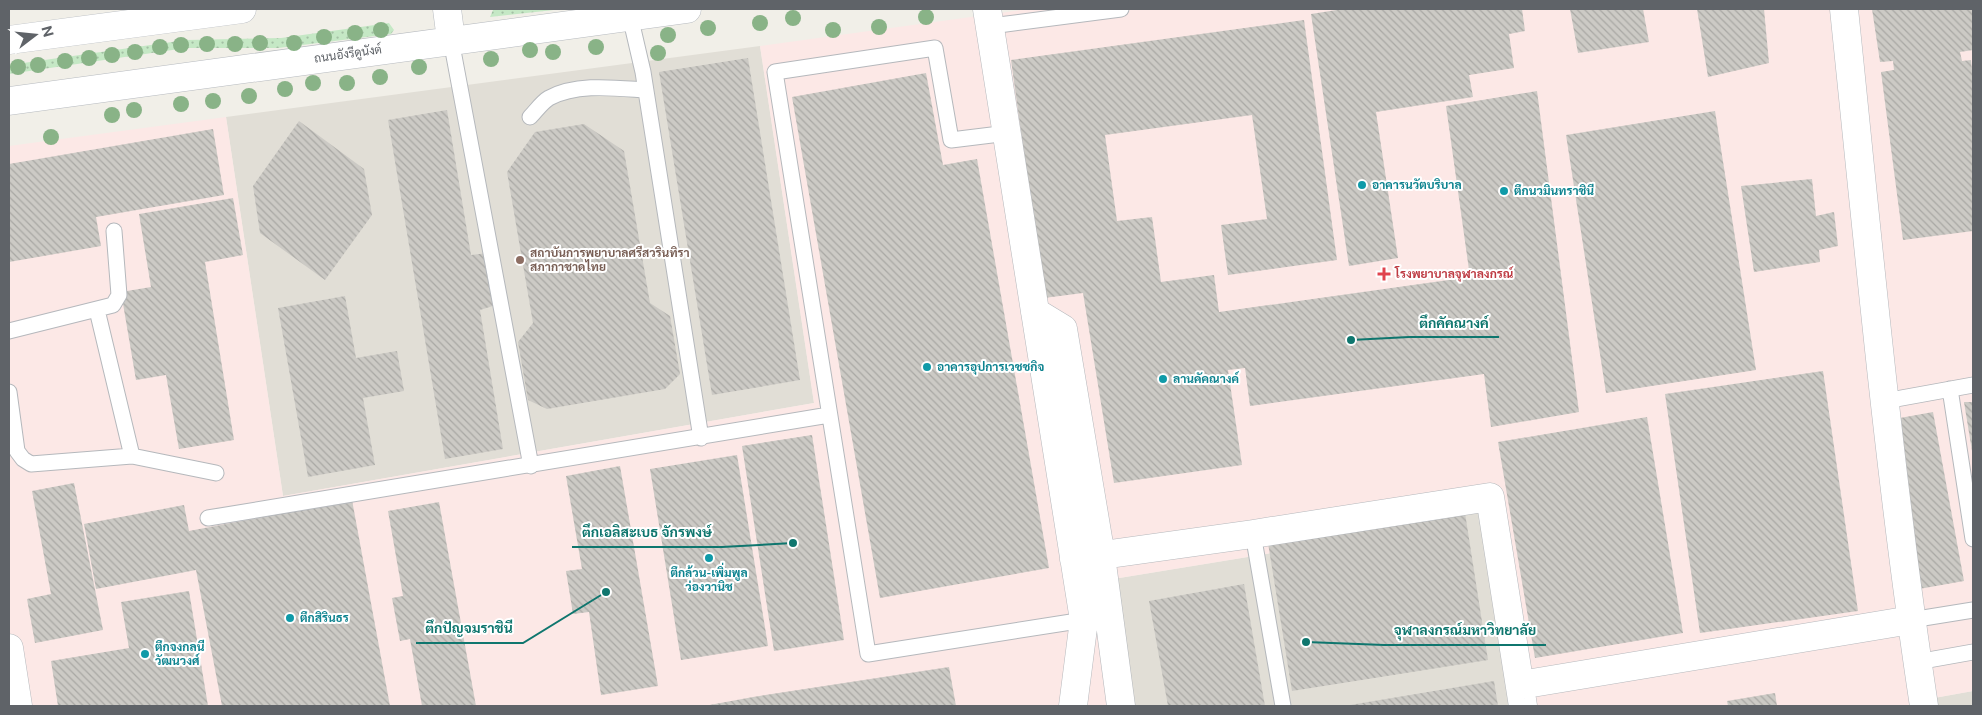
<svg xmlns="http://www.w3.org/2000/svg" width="1982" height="715" font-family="'Public Sans',Sarabun,sans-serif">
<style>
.education{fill:#e1ded6}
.medical{fill:#fce8e6}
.grass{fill:url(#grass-dots)}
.building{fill:url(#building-back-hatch)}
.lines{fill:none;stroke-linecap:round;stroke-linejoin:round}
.lane-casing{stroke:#b5b8bc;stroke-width:17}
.street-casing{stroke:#b5b8bc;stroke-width:29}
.secondary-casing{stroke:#b6babf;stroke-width:29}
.lane{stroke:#fff;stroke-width:15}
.street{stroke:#fff;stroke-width:28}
.secondary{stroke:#fff;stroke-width:28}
.tree{fill:#89b387}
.culture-dot{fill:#0f9aa8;stroke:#fff;stroke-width:2}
.education-dot{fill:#8d6e63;stroke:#fff;stroke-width:2}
.health-dot{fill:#e0444e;stroke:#fff;stroke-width:2}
.labels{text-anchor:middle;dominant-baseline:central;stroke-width:4;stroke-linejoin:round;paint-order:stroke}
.street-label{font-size:12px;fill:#5f6368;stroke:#fff}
.culture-label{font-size:12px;font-weight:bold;fill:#0d838f;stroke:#fff;text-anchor:start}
.education-label{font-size:12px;font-weight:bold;fill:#785e54;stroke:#fff;text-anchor:start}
.health-label{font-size:12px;font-weight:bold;fill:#be3a42;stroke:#fff;text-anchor:start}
.leader{fill:none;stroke:#0f766e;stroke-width:2}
.callout-dot{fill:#0f766e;stroke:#fff;stroke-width:2}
.callout-label{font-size:14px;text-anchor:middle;font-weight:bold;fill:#0f766e;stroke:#fff;stroke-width:4;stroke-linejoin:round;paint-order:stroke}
</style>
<defs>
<pattern id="grass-dots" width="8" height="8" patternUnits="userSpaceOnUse" patternTransform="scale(1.25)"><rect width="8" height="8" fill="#c5e8c5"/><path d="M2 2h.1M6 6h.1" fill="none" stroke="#a3c0a4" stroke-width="1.8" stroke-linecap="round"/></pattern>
<pattern id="building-back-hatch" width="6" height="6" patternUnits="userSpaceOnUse" patternTransform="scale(1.25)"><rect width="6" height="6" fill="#cccac5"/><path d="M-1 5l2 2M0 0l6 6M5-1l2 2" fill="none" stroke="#a9a8a4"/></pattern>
</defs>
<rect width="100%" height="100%" fill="#f1efe8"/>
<path class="education" d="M760 46 814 403 283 496 226 117Z
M1480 512 1513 706H1121L1101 581 1266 554Z
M1973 691V706H1924L1923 700Z"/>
<path class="medical" d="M1028 9H1973V691L1923 700 1924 706H1513L1479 512 1266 554 1101 581 1121 706H9V146L226 117 283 496 814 403 760 46Z"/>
<path class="grass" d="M497 9H563L490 17 493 10Z
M389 23 394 30 391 34 278 48H186L9 74V65L186 40 281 38Z"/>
<path class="building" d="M1343 9H1522L1525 31 1509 34 1514 68 1469 75 1473 97 1376 112 1398 258 1349 266 1311 14Z
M1570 9H1643L1649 42 1578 53Z
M1697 9H1764L1769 63 1708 77Z
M1872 9H1973V50L1960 52 1962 61 1971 60 1973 80V231L1903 240 1881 72 1894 70 1893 61 1880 62Z
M1304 20 1337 260 1228 275 1221 225 1267 219 1252 115 1105 135 1117 221 1152 217 1161 282 1214 275 1219 312 1470 277 1446 106 1537 91 1579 412 1491 427 1484 374 1250 406 1245 368 1228 370 1242 465 1114 483 1083 293 1044 298 1011 60Z
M748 58 800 380 712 395 659 72Z
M926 73 943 165 977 159 1049 568 880 598 792 97Z
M447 110 471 255 488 253 496 305 480 310 503 449 445 459 388 120Z
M1715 111 1756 370 1606 393 1566 135Z
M299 121 364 169 372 215 325 280 260 233 253 186Z
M584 124 624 151 650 303 670 316 680 374 665 389 547 409 528 400 518 342 533 323 507 172 535 132Z
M213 129 224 195 96 217 101 246 9 262V164Z
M1812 179 1816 216 1834 212 1838 246 1819 250 1820 262 1754 272 1741 186Z
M233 198 243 255 205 262 234 440 179 449 166 375 136 380 121 292 151 287 139 214Z
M345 296 356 358 397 351 404 391 363 398 375 465 308 477 278 308Z
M1823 371 1858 611 1700 633 1665 394Z
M1964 402H1973V451H1972Z
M1933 412 1964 581 1919 589 1889 420Z
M1647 417 1683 633 1535 658 1498 442Z
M812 435 844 640 774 651 742 446Z
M737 455 768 646 681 660 650 469Z
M620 466 658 686 601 695 589 612 573 614 566 571 582 569 566 476Z
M74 483 103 630 35 643 27 599 51 594 32 491Z
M352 500 390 706H222L196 570 96 589 84 524 184 505 189 531Z
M439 502 476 706H422L410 639 400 641 392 598 403 596 388 511Z
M1465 513 1488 660 1292 691 1268 543Z
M1244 584 1265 706H1168L1149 601Z
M189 591 208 706H58L51 661 129 648 121 602Z
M949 667 956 706H704L753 697Z
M1494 681 1498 706H1350V705Z
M1775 693 1777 706H1728L1727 701Z"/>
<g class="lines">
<defs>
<path id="lane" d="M630 16 643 72 701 438
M991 26 1121 9
M451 40 531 466
M530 117C536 111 542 102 549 98 577 83 615 88 645 90
M1008 133 951 140 935 48 775 72 868 654 1084 620
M9 331 113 305 119 295 114 231
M1950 389 1973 539
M9 392 17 451 23 459 31 464 132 456 97 310
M1885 401 1973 385
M132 456 216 473
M208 518 829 415
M1253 534 1283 706
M1911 620 1973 610
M1917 662 1973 652"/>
<path id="street" d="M987 9 1084 620 1073 706
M1844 9C1868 241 1889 475 1924 706
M1035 312 1063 329 1101 556 1121 706
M1074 559 1253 534 1490 497 1523 706
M9 648 18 706
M1520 685 1911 620"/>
<path id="secondary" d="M447 9 451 40
M9 40 242 9
M9 101 687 9"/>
</defs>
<use href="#lane" class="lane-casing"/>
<use href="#street" class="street-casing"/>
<use href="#secondary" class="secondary-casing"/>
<use href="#lane" class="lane"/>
<use href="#street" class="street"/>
<use href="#secondary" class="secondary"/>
</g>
<g class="tree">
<circle cx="926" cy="17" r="8"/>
<circle cx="793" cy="18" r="8"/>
<circle cx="760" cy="23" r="8"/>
<circle cx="879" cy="27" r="8"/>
<circle cx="708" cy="28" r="8"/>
<circle cx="381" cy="30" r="8"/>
<circle cx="833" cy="30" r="8"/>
<circle cx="355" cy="33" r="8"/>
<circle cx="668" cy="35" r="8"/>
<circle cx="324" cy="37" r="8"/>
<circle cx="260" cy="43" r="8"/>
<circle cx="294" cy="43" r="8"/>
<circle cx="207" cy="44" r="8"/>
<circle cx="235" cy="44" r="8"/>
<circle cx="181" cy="45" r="8"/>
<circle cx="160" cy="47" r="8"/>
<circle cx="596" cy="47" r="8"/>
<circle cx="530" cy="50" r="8"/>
<circle cx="135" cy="52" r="8"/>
<circle cx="553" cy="52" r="8"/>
<circle cx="658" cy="53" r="8"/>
<circle cx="112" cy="55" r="8"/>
<circle cx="89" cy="58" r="8"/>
<circle cx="491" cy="59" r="8"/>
<circle cx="65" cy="61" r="8"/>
<circle cx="38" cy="65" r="8"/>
<circle cx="18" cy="67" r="8"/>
<circle cx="419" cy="67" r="8"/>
<circle cx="380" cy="77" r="8"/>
<circle cx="313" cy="83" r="8"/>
<circle cx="347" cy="83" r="8"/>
<circle cx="285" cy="89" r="8"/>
<circle cx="249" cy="96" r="8"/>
<circle cx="213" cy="101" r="8"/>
<circle cx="181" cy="104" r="8"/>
<circle cx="134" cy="110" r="8"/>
<circle cx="112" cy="115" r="8"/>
<circle cx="51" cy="137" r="8"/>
</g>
<g class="culture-dot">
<circle cx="1362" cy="185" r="5"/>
<circle cx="1504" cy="191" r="5"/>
<circle cx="927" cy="367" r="5"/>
<circle cx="1163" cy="379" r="5"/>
<circle cx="709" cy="558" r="5"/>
<circle cx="290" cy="618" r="5"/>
<circle cx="145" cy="654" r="5"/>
</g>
<circle class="education-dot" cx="520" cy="260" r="5"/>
<path class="health-dot" d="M1381.5 266.5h5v5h5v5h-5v5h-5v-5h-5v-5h5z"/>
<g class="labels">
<g class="street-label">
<text transform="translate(348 54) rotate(-8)">ถนนอังรีดูนังต์</text>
</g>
<g class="culture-label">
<text x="1372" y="185">อาคารนวัตบริบาล</text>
<text x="1514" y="191">ตึกนวมินทราชินี</text>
<text x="937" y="367">อาคารอุปการเวชชกิจ</text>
<text x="1173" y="379">ลานคัคณางค์</text>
<text x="709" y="573" text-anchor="middle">ตึกล้วน-เพิ่มพูล<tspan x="709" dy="14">ว่องวานิช</tspan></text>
<text x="300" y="618">ตึกสิรินธร</text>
<text x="155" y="647">ตึกจงกลนี<tspan x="155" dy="14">วัฒนวงศ์</tspan></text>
</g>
<g class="education-label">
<text x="530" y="253">สถาบันการพยาบาลศรีสวรินทิรา<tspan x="530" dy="14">สภากาชาดไทย</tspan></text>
</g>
<g class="health-label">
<text x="1395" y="274">โรงพยาบาลจุฬาลงกรณ์</text>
</g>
</g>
<path class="leader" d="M1351 340L1409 337H1499M793 543L722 547H572M606 592L523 643H416M1306 642L1384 645H1546"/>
<g class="callout-dot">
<circle cx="1351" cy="340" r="5"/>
<circle cx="793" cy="543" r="5"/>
<circle cx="606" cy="592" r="5"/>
<circle cx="1306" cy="642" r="5"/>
</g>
<g class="callout-label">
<text x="1454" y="328">ตึกคัคณางค์</text>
<text x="647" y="537">ตึกเอลิสะเบธ จักรพงษ์</text>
<text x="469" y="633">ตึกปัญจมราชินี</text>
<text x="1465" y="635">จุฬาลงกรณ์มหาวิทยาลัย</text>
</g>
<rect width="1982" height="715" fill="none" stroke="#5f6368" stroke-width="20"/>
<g transform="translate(35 35) rotate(74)" stroke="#ffffff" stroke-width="4" paint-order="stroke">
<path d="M0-4L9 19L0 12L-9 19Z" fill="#5f6368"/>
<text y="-8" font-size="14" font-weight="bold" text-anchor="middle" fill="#5f6368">N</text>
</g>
</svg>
